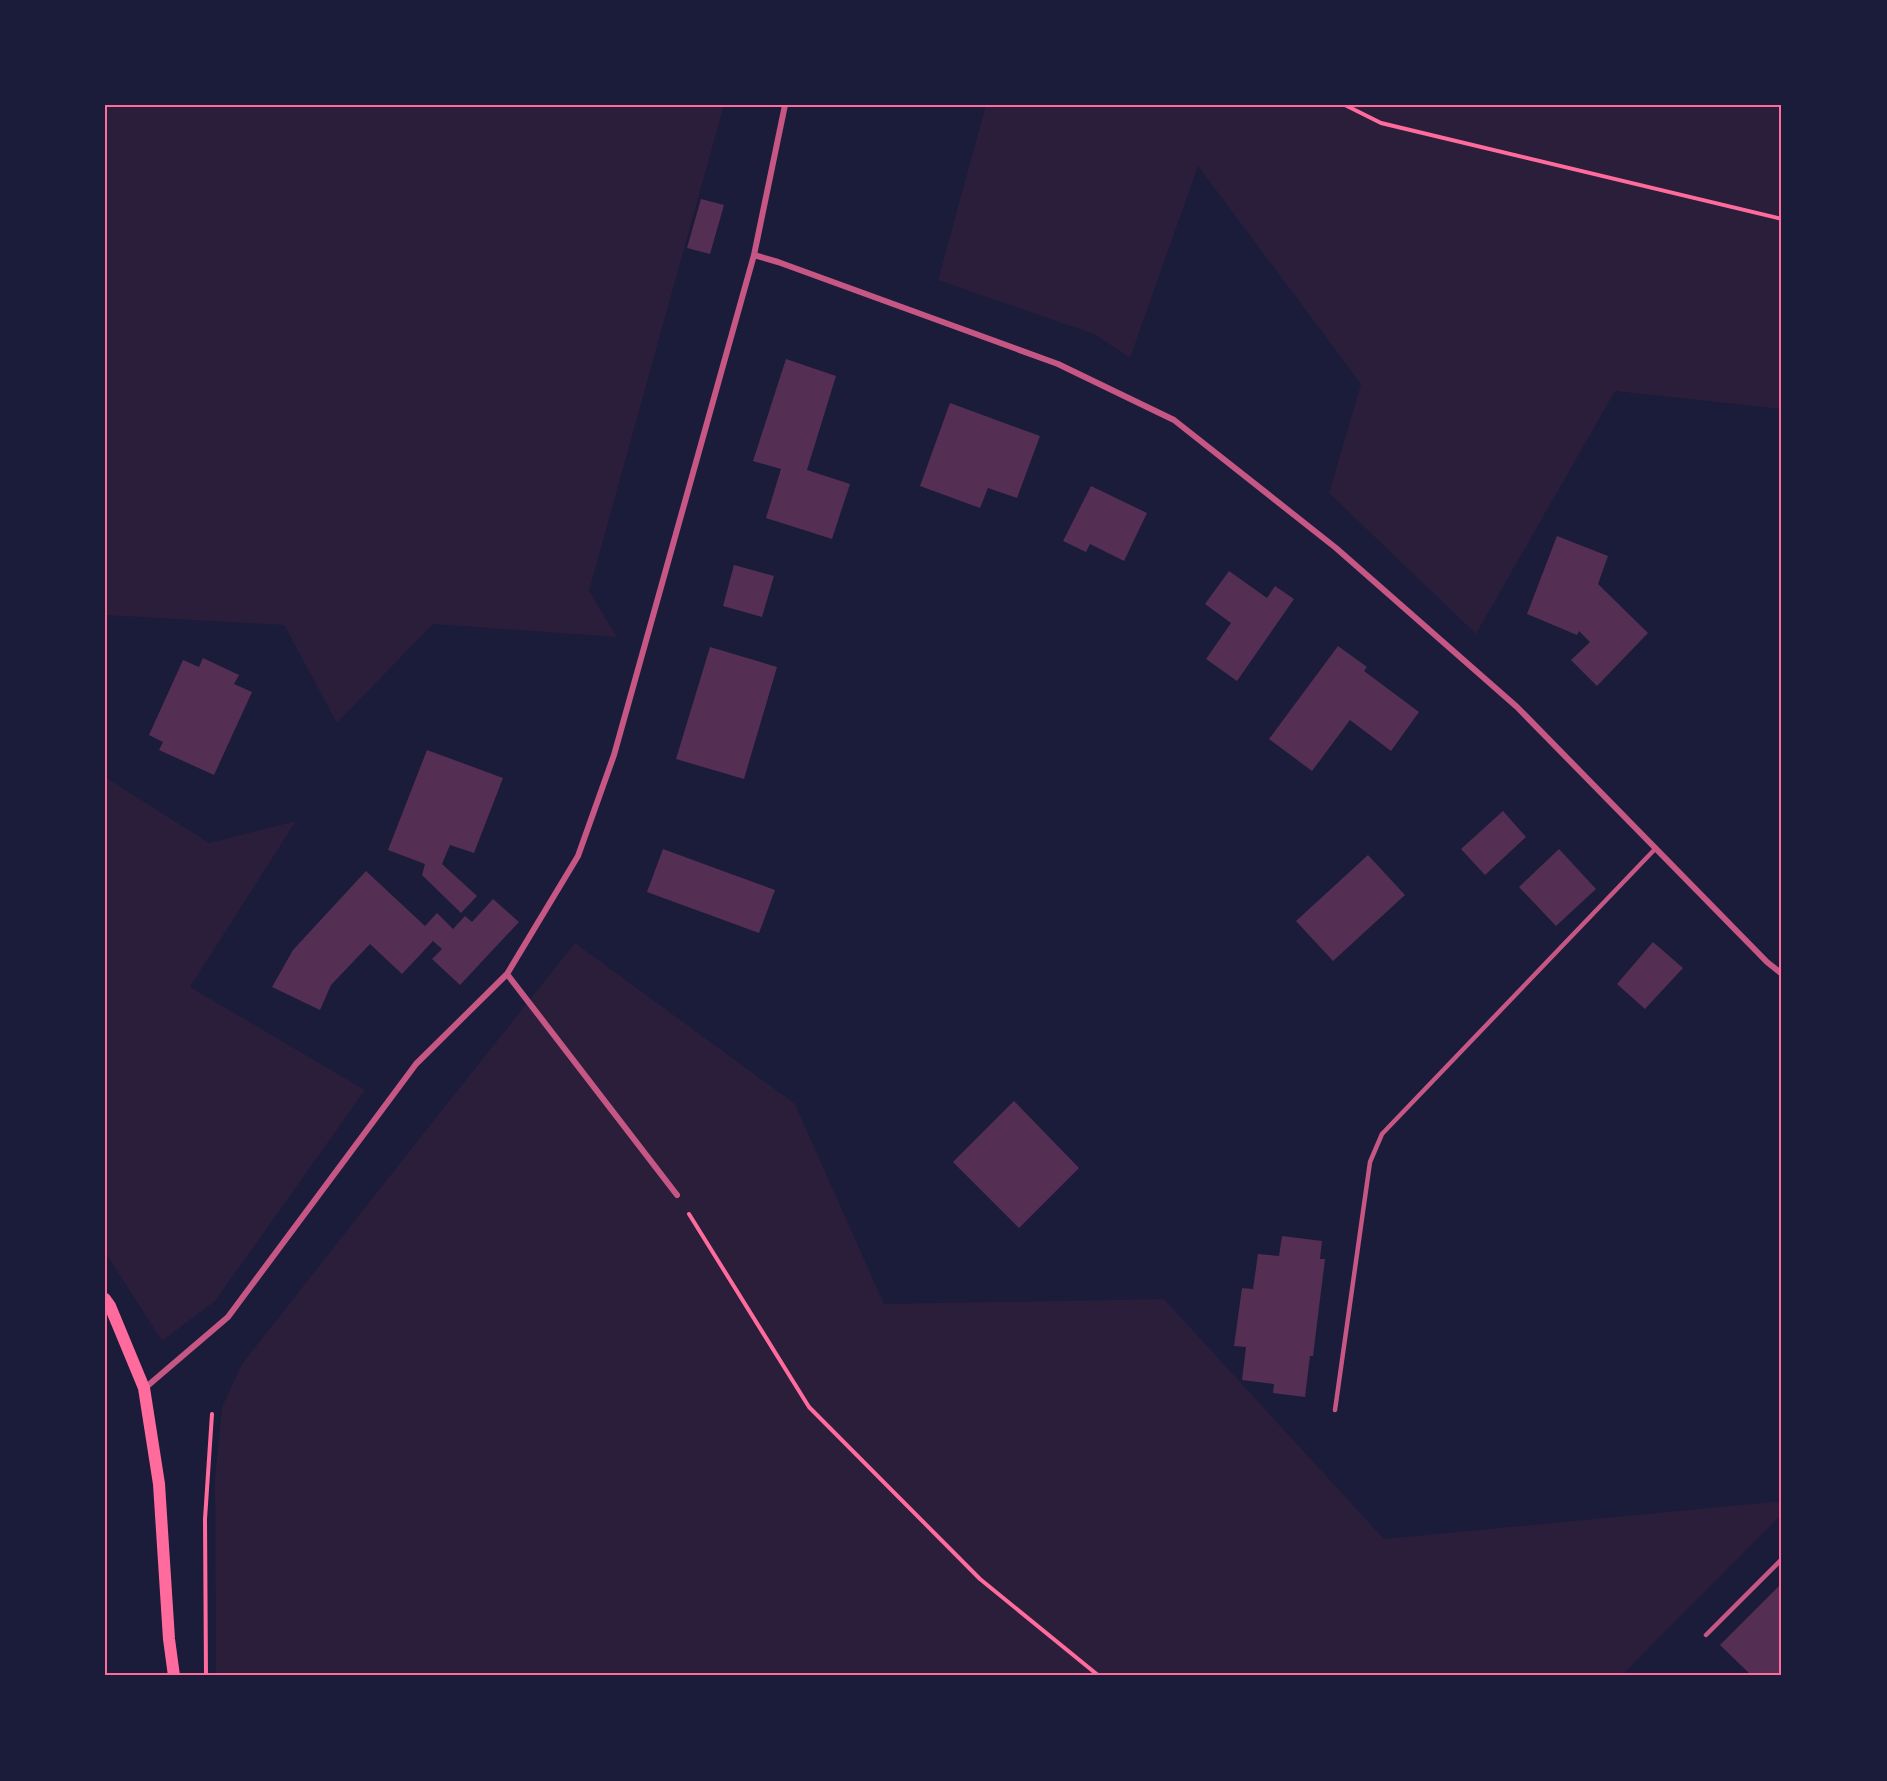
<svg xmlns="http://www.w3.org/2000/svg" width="1887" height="1781" font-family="Montserrat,sans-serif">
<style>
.green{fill:#2a1e3b}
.building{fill:#542f53}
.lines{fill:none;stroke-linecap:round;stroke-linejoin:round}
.path{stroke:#ff6b9d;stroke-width:4}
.service{stroke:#c65784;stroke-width:4.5}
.minor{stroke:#c65784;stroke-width:6}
.secondary{stroke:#ff6b9d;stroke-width:12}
.neatline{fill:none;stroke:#ff6b9d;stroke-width:2}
</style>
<rect width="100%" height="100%" fill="#1b1b3a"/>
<path class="green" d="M105 105H724L589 591 617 637 433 624 337 723 284 625 105 615Z
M986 105H1782V409L1615 391 1476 634 1329 493 1361 384 1198 166 1130 358 1094 334 938 280Z
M105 777 209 843 296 821 190 987 365 1090 215 1301 162 1341 105 1252Z
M575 943 795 1104 884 1304 1164 1299 1384 1539 1782 1501V1514L1621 1676H216L215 1479 222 1407 242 1364 415 1144Z"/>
<path class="building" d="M701 199 724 205 710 254 687 248Z
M786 359 836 376 807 470 850 484 832 539 766 518 781 469 753 461Z
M950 403 1040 436 1017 498 988 488 980 508 920 486Z
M1091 486 1147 513 1124 561 1090 544 1086 552 1063 541Z
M1557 536 1608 556 1598 584 1648 633 1597 686 1571 660 1590 642 1579 631 1577 635 1527 614Z
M734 565 774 576 762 617 723 606Z
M1229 571 1267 598 1275 586 1294 599 1237 681 1206 659 1231 623 1205 604Z
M1338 646 1367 667 1364 671 1419 712 1391 751 1350 720 1312 771 1269 739Z
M710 647 777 667 744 779 676 759Z
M203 658 239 675 234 684 252 692 214 775 159 750 163 742 149 735 183 660 199 667Z
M427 750 503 778 474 853 450 845 442 864 477 896 461 913 422 875 425 864 388 850Z
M1503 811 1526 837 1485 875 1461 849Z
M663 849 775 890 759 933 647 892Z
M1559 849 1596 889 1556 926 1519 887Z
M1368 855 1405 895 1333 961 1296 921Z
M366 871 425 926 437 913 453 929 465 916 472 922 493 899 519 922 460 985 432 959 442 949 433 941 402 974 370 944 331 985 320 1010 272 987 293 950Z
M1653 942 1683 968 1645 1009 1617 984Z
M1014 1101 1079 1168 1019 1228 953 1162Z
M1282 1236 1322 1241 1320 1259H1325L1313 1356H1310L1305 1397 1273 1393 1274 1384 1242 1380 1246 1347 1234 1346 1242 1288 1253 1289 1258 1254 1279 1256Z
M1782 1583V1676H1752L1720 1645Z"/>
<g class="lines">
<path class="path" d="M1345 105 1381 123 1782 219
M689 1214 809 1407 980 1579 1099 1676
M206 1676 205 1519 212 1414"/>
<path class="service" d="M1335 1410 1370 1162 1382 1134 1656 848
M1706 1635 1782 1559"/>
<path class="minor" d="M754 255 778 262 1058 364 1174 420 1336 548 1517 707 1767 962 1782 974
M507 974 677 1195
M145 1388 228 1317 416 1064 507 974 578 856 614 755 754 255 785 105"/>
<path class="secondary" d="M105 1299 110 1306 144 1388 159 1484 169 1639 174 1676"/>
</g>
<rect width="1887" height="1781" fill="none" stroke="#1b1b3a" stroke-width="213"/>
<rect x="106" y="106" width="1674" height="1568" class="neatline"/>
</svg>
